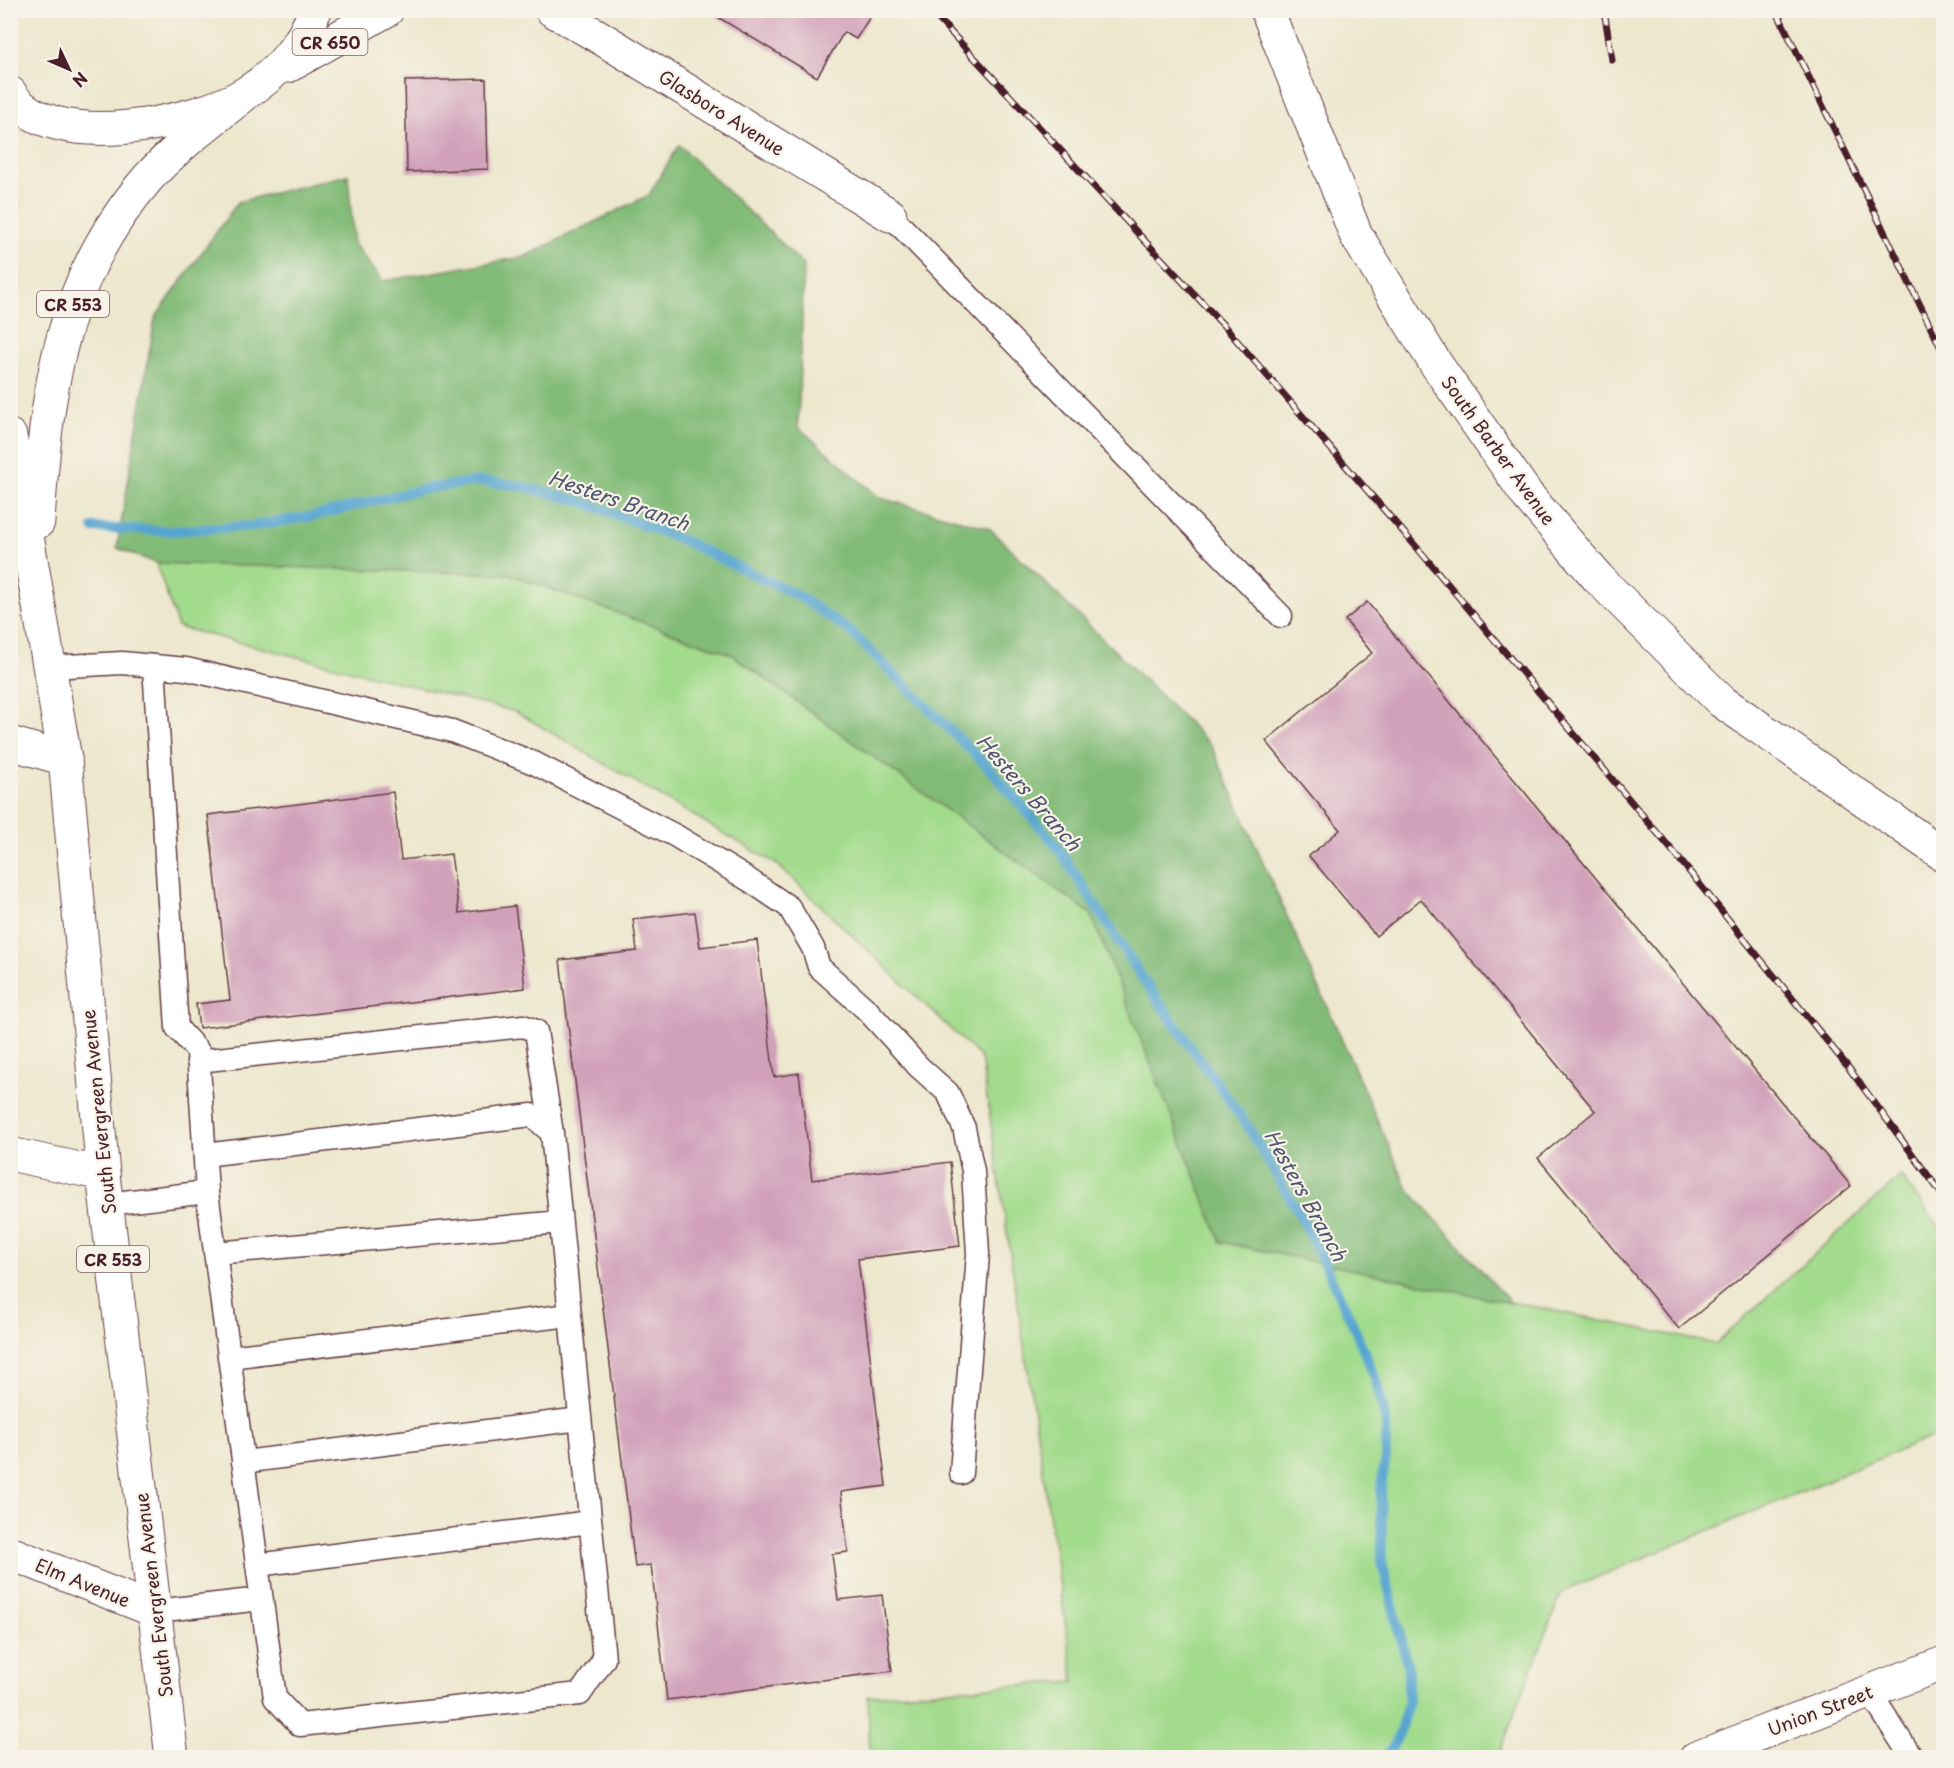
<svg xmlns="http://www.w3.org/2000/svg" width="1954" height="1768" font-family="'Playpen Sans',sans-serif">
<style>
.green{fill:#a3db8d;stroke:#767d5c;stroke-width:1.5}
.forest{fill:#82bb78;stroke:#666d52;stroke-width:1.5}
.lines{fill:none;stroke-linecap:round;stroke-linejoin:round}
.stream{stroke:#56a5d0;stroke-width:10}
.building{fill:#d1a1ba}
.service-casing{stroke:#623d43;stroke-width:25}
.minor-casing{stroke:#623d43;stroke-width:35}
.tertiary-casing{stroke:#623d43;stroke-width:35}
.primary-casing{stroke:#623d43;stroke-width:35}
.service{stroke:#fff;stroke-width:22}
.minor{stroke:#fff;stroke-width:33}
.tertiary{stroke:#fff;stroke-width:33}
.primary{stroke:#fff;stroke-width:33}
.rail-casing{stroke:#4a1f2b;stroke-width:7}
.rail{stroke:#f7f3e8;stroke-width:4.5;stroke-dasharray:14;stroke-linecap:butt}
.labels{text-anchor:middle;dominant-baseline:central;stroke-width:4.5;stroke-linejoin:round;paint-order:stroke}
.shield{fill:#f7f3e8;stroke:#7e5f64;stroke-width:1.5}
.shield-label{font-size:16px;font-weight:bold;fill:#4a1f2b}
.street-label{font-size:18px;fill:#4a1f2b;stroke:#f7f3e8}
.water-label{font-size:20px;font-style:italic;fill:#4f556d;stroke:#f7f3e8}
</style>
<rect width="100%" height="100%" fill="#f7f3e8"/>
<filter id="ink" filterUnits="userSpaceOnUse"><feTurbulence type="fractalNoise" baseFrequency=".0167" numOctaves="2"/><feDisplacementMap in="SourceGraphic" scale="12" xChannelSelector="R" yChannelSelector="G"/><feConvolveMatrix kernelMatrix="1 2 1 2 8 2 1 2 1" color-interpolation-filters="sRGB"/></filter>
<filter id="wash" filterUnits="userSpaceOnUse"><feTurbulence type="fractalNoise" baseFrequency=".008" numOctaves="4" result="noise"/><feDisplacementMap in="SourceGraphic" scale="24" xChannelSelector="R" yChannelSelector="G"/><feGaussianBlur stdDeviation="1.35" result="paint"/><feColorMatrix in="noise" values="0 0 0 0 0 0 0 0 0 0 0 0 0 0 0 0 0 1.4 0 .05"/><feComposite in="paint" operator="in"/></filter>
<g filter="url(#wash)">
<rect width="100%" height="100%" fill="#ede7cd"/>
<path class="green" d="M156 563 509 574 731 654 1091 914 1222 1242 1715 1344 1901 1176 1943 1232V1432L1562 1592 1498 1757H870L868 1696 1074 1681 981 1058 778 865 516 712 178 627Z"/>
<path class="forest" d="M679 145 804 265 798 427 880 498 989 528 1211 745 1408 1189 1511 1303 1221 1242 1091 914 731 654 509 574 156 563 117 548 155 318 238 202 348 175 354 244 383 281 524 257 649 195Z"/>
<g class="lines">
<path class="stream" d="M93 528 170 531 252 526 313 516 423 489 479 481 521 486 580 501 680 539 797 595 851 632 987 766 1056 845 1149 988 1246 1124 1305 1224 1351 1320 1376 1380 1386 1422V1456L1381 1486 1382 1562 1408 1667V1703L1399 1734 1386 1758"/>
</g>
<g id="blocks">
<path class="building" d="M706 10H870L873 12 856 39 844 32 817 77Z
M486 79 488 169 407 172 405 81Z
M1367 602 1851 1186 1679 1329 1538 1158 1595 1111 1421 899 1376 936 1309 856 1340 830 1266 741 1372 653 1345 620Z
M393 792 401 860 451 854 459 913 515 906 525 988 199 1028 196 1004 230 1000 208 815Z
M695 912 700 947 757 940 774 1077 799 1073 812 1180 950 1162 960 1246 858 1259 886 1486 841 1492 848 1552 832 1554 838 1600 882 1595 892 1671 667 1700 651 1565 635 1567 560 960 637 951 633 919Z"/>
</g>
</g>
<g filter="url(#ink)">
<use href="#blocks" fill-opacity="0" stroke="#623d43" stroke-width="1.5"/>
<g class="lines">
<defs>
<path id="service" d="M890 215 1281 616
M154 666 177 1028 198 1051 207 1192 275 1698 300 1725 580 1694 604 1659 552 1133 532 1115 205 1155
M50 667 122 663 186 669 452 731 534 763 676 836 749 880 789 907 813 948 819 967 868 1011 919 1067 948 1093 964 1128 973 1171 978 1254 961 1473
M198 1061 523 1026 536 1031 552 1133
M107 1204 207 1192
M215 1253 561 1222
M229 1357 570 1315
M243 1462 580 1419
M257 1565 590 1522
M156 1611 261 1599
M1869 1691 1912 1758"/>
<path id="minor" d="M552 10 596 35 890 215
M10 743 65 759
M10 1154 103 1174
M10 1553 156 1611
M1696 1758 1944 1663"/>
<path id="tertiary" d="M1267 10 1356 235 1434 361 1527 495 1598 578 1721 701 1944 855"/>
<path id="primary" d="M288 66 387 10
M10 93C48 154 196 124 246 93 277 74 303 45 315 10
M10 436 65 759 103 1174 172 1758
M38 522C46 392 59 281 148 178 176 147 212 121 244 95"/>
</defs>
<use href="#service" class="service-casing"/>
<use href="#minor" class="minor-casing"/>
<use href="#tertiary" class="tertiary-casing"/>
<use href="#primary" class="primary-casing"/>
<use href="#service" class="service"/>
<use href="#minor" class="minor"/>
<use href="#tertiary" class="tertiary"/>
<use href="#primary" class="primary"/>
<defs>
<path id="rail" d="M930 10 1225 327 1419 550 1671 849 1848 1067 1944 1197
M1604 10 1612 60
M1776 10 1944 354"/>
</defs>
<use href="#rail" class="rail-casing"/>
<use href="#rail" class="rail"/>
</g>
</g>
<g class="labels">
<g class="shield">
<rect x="292.5" y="29" width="75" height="26" rx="4.5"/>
<rect x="37" y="291" width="72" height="26" rx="4.5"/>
<rect x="77" y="1246" width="72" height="26" rx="4.5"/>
</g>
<g class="shield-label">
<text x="330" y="42">CR 650</text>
<text x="73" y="304">CR 553</text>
<text x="113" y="1259">CR 553</text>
</g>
<g class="street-label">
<text transform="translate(722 112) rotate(32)">Glasboro Avenue</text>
<text transform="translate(1499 450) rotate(54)">South Barber Avenue</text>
<text transform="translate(98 1112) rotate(-96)">South Evergreen Avenue</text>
<text transform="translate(83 1582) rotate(22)">Elm Avenue</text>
<text transform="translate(153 1595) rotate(-97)">South Evergreen Avenue</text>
<text transform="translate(1820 1710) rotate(-21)">Union Street</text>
</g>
<g class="water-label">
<text transform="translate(619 500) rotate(19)">Hesters Branch</text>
<text transform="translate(1029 792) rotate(49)">Hesters Branch</text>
<text transform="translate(1306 1195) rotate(61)">Hesters Branch</text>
</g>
</g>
<rect width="1954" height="1768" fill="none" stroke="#f7f3e8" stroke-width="36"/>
<g transform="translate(69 69) rotate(134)" stroke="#f7f3e8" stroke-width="4.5" paint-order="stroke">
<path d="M0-4.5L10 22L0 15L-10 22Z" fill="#4a1f2b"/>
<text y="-9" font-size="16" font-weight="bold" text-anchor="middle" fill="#4a1f2b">N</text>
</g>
</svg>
